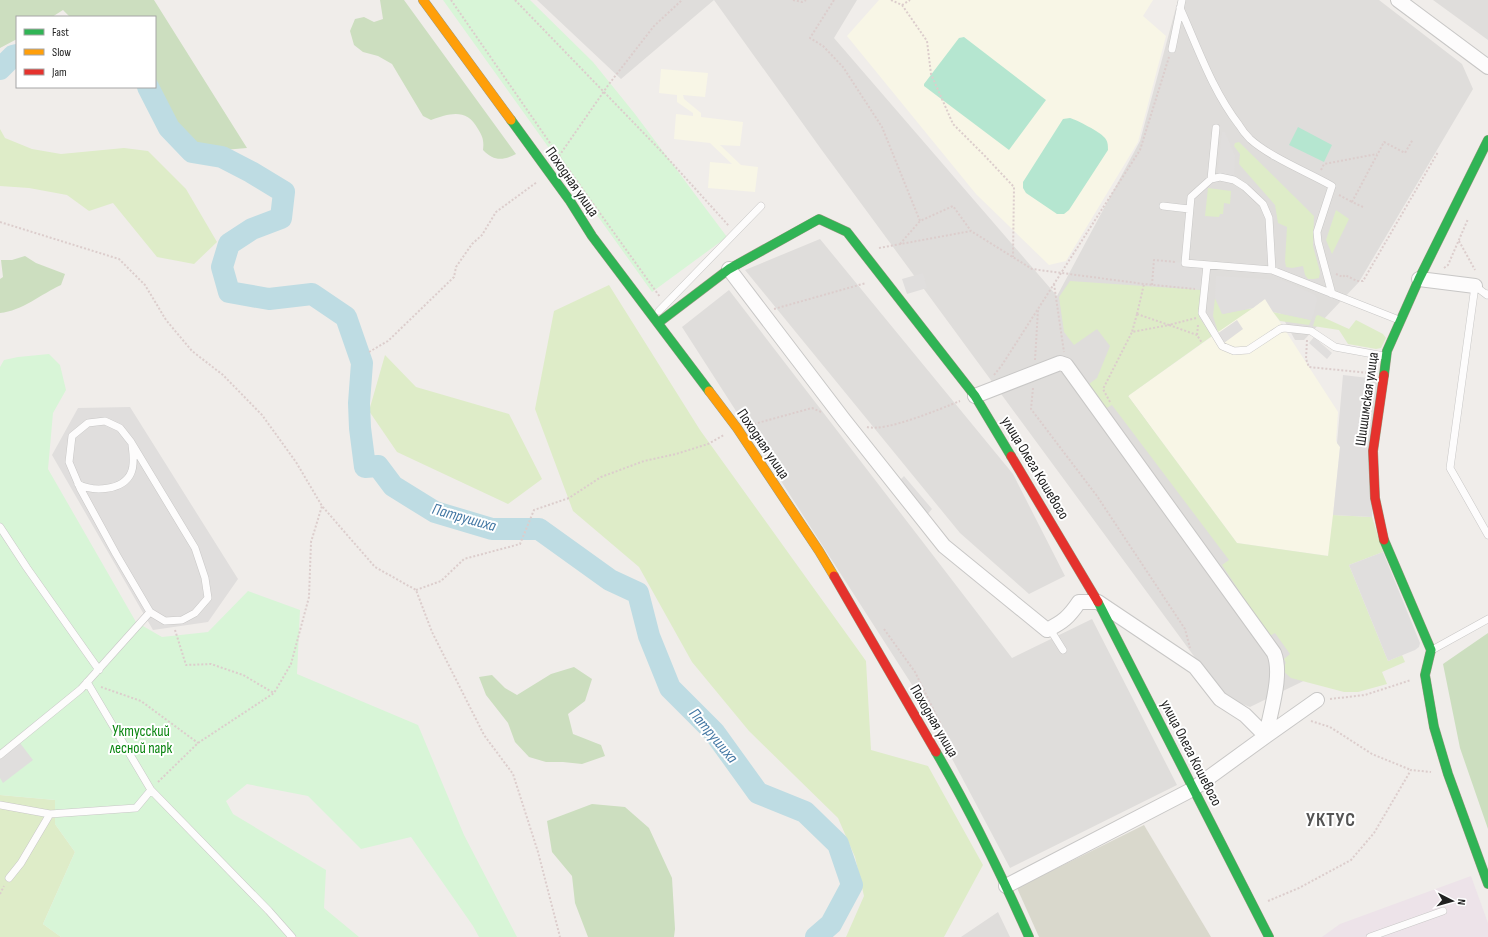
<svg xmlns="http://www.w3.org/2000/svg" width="1488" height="937" font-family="'Sofia Sans Condensed',sans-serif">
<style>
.residential{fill:#dfdddb}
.industrial{fill:#ede3e9}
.education{fill:#f8f6e6}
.construction{fill:#d9d8cc}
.grass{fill:#deecc8}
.forest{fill:#ccdebf}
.park{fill:#d8f5d7}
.pitch{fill:#b5e6d0}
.parking{fill:#e0dedd}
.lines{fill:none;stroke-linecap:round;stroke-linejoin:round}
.river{stroke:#bedce3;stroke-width:22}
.lane-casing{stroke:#c8c7c6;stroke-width:8}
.street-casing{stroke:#c8c7c6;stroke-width:16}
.fast-casing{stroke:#9a9a81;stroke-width:10}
.slow-casing{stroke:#9a9a81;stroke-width:10}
.jam-casing{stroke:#9a9a81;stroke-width:10}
.path{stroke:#dccdcc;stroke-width:2;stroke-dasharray:2 2;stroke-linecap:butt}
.lane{stroke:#fdfcfc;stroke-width:7}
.street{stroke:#fdfcfc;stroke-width:14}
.fast{stroke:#30b455;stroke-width:9}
.slow{stroke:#ff9f0a;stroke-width:9}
.jam{stroke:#e5322d;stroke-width:9}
.labels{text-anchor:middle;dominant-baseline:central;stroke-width:4;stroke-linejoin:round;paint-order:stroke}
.street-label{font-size:15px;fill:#212121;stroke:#fff}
.park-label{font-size:15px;fill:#09850f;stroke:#fff}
.water-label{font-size:16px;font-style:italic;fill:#4478a4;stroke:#fff}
.district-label{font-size:19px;font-weight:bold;letter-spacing:1px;fill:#545454;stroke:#fff}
</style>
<rect width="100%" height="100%" fill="#f0edea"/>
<path class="residential" d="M537 0H857L834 38 1057 296 1140 141 1178 0H1379L1462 64 1473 89 1359 282 1304 340H1295L1271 296H1267L1127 392 1318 674 1250 707 1224 697 821 149 714 0 621 79Z
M1433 0H1488V40Z
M820 239 1013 474 1065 576 1029 594 960 533 745 270Z
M729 290 1012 658 1092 619 1177 785 1010 868 916 691 682 327Z
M998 912 1010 937H961Z"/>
<path class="industrial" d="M1471 876 1488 923V937H1322L1340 924Z"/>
<path class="education" d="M879 0H1153L1143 16 1166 36 1138 142 1066 261 1049 265 976 194 847 36Z
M661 69 708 73 705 97 683 95 684 99 701 113V117L743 122 740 146 720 145 741 165 758 167 755 192 708 188 710 162 732 164 710 143 674 139 676 114 693 116V113L677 102V95L659 93Z
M1265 299 1338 412 1336 441 1340 447 1329 556 1237 543 1128 396Z"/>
<path class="construction" d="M1144 825 1211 937H1039L1017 888Z"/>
<path class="grass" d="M0 129 5 138 32 149 61 154 124 148 148 151 186 189 217 242 194 264 157 257 113 203 89 211 67 195 29 188 0 186Z
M1239 142 1314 216 1313 246 1320 272 1319 278 1314 279H1308L1305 275 1303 266 1292 268 1286 267 1285 261 1287 227 1278 223 1275 205 1239 164 1240 154 1234 146 1235 143Z
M1208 188 1231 191 1230 204 1224 203 1223 214H1220L1219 217 1205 216Z
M1336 210 1349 219 1332 254 1326 240Z
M1070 281 1202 290 1199 317 1212 336 1128 396 1237 543 1328 556 1333 515 1372 517 1383 552 1349 565 1388 661 1402 655 1405 662 1382 672 1387 684 1358 692H1344L1291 678 1281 669 1286 663 1284 659 1290 654 1275 633 1268 637 1237 596 1240 592 1222 565 1229 560 1112 405 1101 411 1085 387 1097 378 1110 346 1097 329 1074 345 1064 332 1059 297Z
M609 285 700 430 866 661 871 750 928 766 983 865 944 937H846L864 896 855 857 838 818 749 731 692 662 639 567 573 511 535 409 554 311Z
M1215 298 1223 314 1253 308 1218 332 1213 316Z
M1273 312 1311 320 1309 325 1280 321Z
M1318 315 1349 329 1356 320 1383 334 1386 338 1381 348 1376 349 1348 344 1339 330 1313 326 1316 316Z
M385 355 416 387 509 414 542 479 508 504 397 452 369 411Z
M0 795 55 800V824L75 852 43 924 61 937H0Z"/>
<path class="forest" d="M0 0H154L247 148 200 152 138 87H155V17H70L63 10 52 17H17V39L0 48Z
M380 0H404L516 154C502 161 494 161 483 150 484 141 483 137 478 129 467 108 450 113 431 120L423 116 392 64 378 56 363 52 354 45 350 31 355 19 364 17 374 22 383 19Z
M25 256 36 263 65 274 61 285C41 294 22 311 0 313V279L3 277 1 260H12Z
M1488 633V829L1460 748 1443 664Z
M574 667 592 679 585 701 568 714 573 734 601 745 605 756 582 764 563 762H546L529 757 515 742 508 723 486 695 479 677 492 675 505 688 517 695 551 674Z
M592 804 625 807 649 828 672 878 675 929 674 937H588L575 903 572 876 552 852 547 821Z"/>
<path class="park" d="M443 0H530L593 62 635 114 727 237 652 292Z
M49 354 60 365 66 390 53 413 48 469 136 622 162 637 208 632 248 591 300 610 297 674 418 725 464 835 517 937H479L473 926 411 837 361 849 308 796 247 784 226 801 233 814 326 870 324 908 359 937H61L43 924 75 852 55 824V800L0 795V367L4 360 18 357Z"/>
<path class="pitch" d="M964 37 1046 100 1009 150 924 86V84L959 38Z
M1070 118C1077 120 1100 132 1104 137 1108 141 1108 145 1108 150L1069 210 1064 214H1057L1026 193 1023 188V182L1063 119Z
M1298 127 1332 145 1324 162 1289 145Z"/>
<path class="parking" d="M1222 132H1225L1235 156 1234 180 1217 178Z
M1154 260 1207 265 1204 290 1152 285Z
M923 273 927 288 907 294 902 279Z
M1216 276 1282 280 1315 295 1317 299 1314 313 1311 320 1273 312 1265 299 1253 308 1222 314 1215 298Z
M1237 320 1243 329 1224 343 1217 334Z
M1314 337 1332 353 1327 359 1309 343Z
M1343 375 1377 379 1372 517 1333 515 1340 447 1337 443Z
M130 407 238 579 208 622 153 630 52 455 78 408Z
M904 476 932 509 927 515 899 481Z
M1383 552 1420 643 1419 647 1415 650 1388 661 1349 565Z
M20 743 33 760 3 783 0 778V759Z"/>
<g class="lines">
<path class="river" d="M0 69 13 56 17 55
M148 87 169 128 192 152 222 157 251 172 284 192 281 218 252 229 229 244 222 267 229 292 269 299 312 294 346 317 362 363 359 403 360 428 365 467 378 466 393 486 435 512 492 529H539L610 580 638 593 649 636 670 688 714 732 758 793 805 812 838 844 852 885 831 924 816 937"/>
<defs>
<path id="lane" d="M1180 8C1198 48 1212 90 1239 125 1242 130 1246 135 1250 139 1270 157 1307 172 1332 186L1317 232 1318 242 1332 294
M1172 49 1182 0
M1211 179 1216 128
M1163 206 1189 209
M1207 265 1202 313 1222 346 1234 351 1248 350 1280 329 1284 328 1311 331 1335 347 1384 356
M1272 270 1185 263 1191 197 1211 179 1220 177 1234 180 1245 187 1263 204 1269 218 1272 270 1399 320
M1488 294 1487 295 1475 286 1450 468 1488 535
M659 311 761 206
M105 421 120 428 131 442 195 548 205 578 208 598 195 613 182 620 165 621 150 612 116 554 80 488 69 462 72 436 88 423Z
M78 484C93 492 123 491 131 473 135 464 133 453 132 445
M0 527 27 568 99 670
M1047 630 1053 634 1063 650
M1432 650 1488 619
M87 682 151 790 269 911 292 937
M0 755 81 689 150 612
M0 805 50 814
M9 878 21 863 50 814 136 808 151 790
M1370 937 1443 911"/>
<path id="street" d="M1398 0 1488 67
M729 269 844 420 944 546 1047 630C1063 622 1069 617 1079 602H1098L1195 667 1220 699 1245 715 1266 736
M1419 279 1475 286
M975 396 1060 363 1066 365 1274 653C1283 675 1270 712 1266 736
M1006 886 1193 789 1266 736 1317 700"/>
<path id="fast" d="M511 120 570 201 592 236 709 391
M658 323 729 269 819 219 847 232 975 396 1011 456
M1384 375 1387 351 1419 279 1488 140
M1384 540 1431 650 1425 675 1434 727 1448 774 1488 884
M1098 602 1269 937
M936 752C971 812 1001 874 1029 937"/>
<path id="slow" d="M423 0 511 120
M709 391 737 428 819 551 834 576"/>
<path id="jam" d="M1384 375 1373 451 1375 498 1384 540
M1011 456 1098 602
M834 576 936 752"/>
</defs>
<use href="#lane" class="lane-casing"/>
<use href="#street" class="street-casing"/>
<use href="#fast" class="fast-casing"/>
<use href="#slow" class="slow-casing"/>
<use href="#jam" class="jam-casing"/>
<path class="path" d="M451 0 559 156 660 297
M515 0 662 152 729 226
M793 0 802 2 806 0
M834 0 810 38 823 46 843 67 882 127 920 221 953 206 971 231
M891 0 902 5 910 0
M902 5 927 41 931 74 953 124 984 155 1014 187 1013 257
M559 156 609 84 654 26 682 0
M1321 170 1324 164 1377 154
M1339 195 1352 202
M1363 207 1352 202 1384 142 1405 153 1413 139
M0 222 119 259 145 285 166 320 192 351 223 375 262 415 296 462 322 506 375 567 416 590 432 632 484 735 513 774 538 852 560 937
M1459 241 1475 270
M900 244 920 221
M879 248 971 231 1032 269 1144 284 1195 289
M1444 268 1448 265 1468 219
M1336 274 1343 277 1345 275 1357 281H1363L1438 152
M1054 284 1064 352
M1152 285 1154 260 1176 262
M774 309 866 283
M1137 314 1169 325 1132 332Z
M1137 314 1144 284
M1196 318 1169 325 1197 335
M1198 325 1197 335 1202 343
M1307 340 1306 359 1309 367 1369 373
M369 352 388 341 454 277 456 267 472 244 482 235 496 212 537 182
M1035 360 1038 310
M994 375 1002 365 1140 150 1169 57
M1033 388 1031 409 1097 496 1185 629 1190 648
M1110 402 1103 389 1132 332
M754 424 812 408 821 412
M867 427C886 432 940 409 960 401
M759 432 769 446
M416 590 441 581 464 559 520 544 534 510 569 498 601 477 644 461 676 454 708 444 724 435
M884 629 915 672 950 743
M175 630 186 665 211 664 243 675 274 693
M101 687 141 701 198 743
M1330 699 1365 695 1411 680
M1311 721 1330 727 1372 754 1411 770
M158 782 198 743 274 693 291 664 309 597 311 542 322 506
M0 894 4 886
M1268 901 1299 888 1351 860 1374 833 1411 770 1431 772"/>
<use href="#lane" class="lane"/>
<use href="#street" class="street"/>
<use href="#fast" class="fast"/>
<use href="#slow" class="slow"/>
<use href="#jam" class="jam"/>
</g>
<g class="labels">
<g class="street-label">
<text transform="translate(572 182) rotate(55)">Походная улица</text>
<text transform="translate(1367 399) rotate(-82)">Шишимская улица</text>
<text transform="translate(763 444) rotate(56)">Походная улица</text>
<text transform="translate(1035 468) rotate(59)">улица Олега Кошевого</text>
<text transform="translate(934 721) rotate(60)">Походная улица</text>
<text transform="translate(1191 753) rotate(63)">улица Олега Кошевого</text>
</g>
<g class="park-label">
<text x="141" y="731">Уктусский<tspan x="141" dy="17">лесной парк</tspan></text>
</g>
<g class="water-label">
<text transform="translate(464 518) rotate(16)">Патрушиха</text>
<text transform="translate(713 736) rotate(50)">Патрушиха</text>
</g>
<g class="district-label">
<text x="1331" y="820">УКТУС</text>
</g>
</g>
<rect x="16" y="16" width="140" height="72" fill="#ffffff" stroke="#a6a6a6"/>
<rect x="24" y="29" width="20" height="6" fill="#30b455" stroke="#a6a6a6"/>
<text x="52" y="36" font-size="12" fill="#212121">Fast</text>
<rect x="24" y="49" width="20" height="6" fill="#ff9f0a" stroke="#a6a6a6"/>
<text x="52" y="56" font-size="12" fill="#212121">Slow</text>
<rect x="24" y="69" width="20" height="6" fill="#e5322d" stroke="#a6a6a6"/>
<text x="52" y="76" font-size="12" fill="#212121">Jam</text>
<g transform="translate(1452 901) rotate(96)" stroke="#ffffff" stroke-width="3" paint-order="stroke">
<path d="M0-3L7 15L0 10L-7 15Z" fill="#212121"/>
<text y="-6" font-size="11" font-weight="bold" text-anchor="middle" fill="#212121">N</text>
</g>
</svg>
